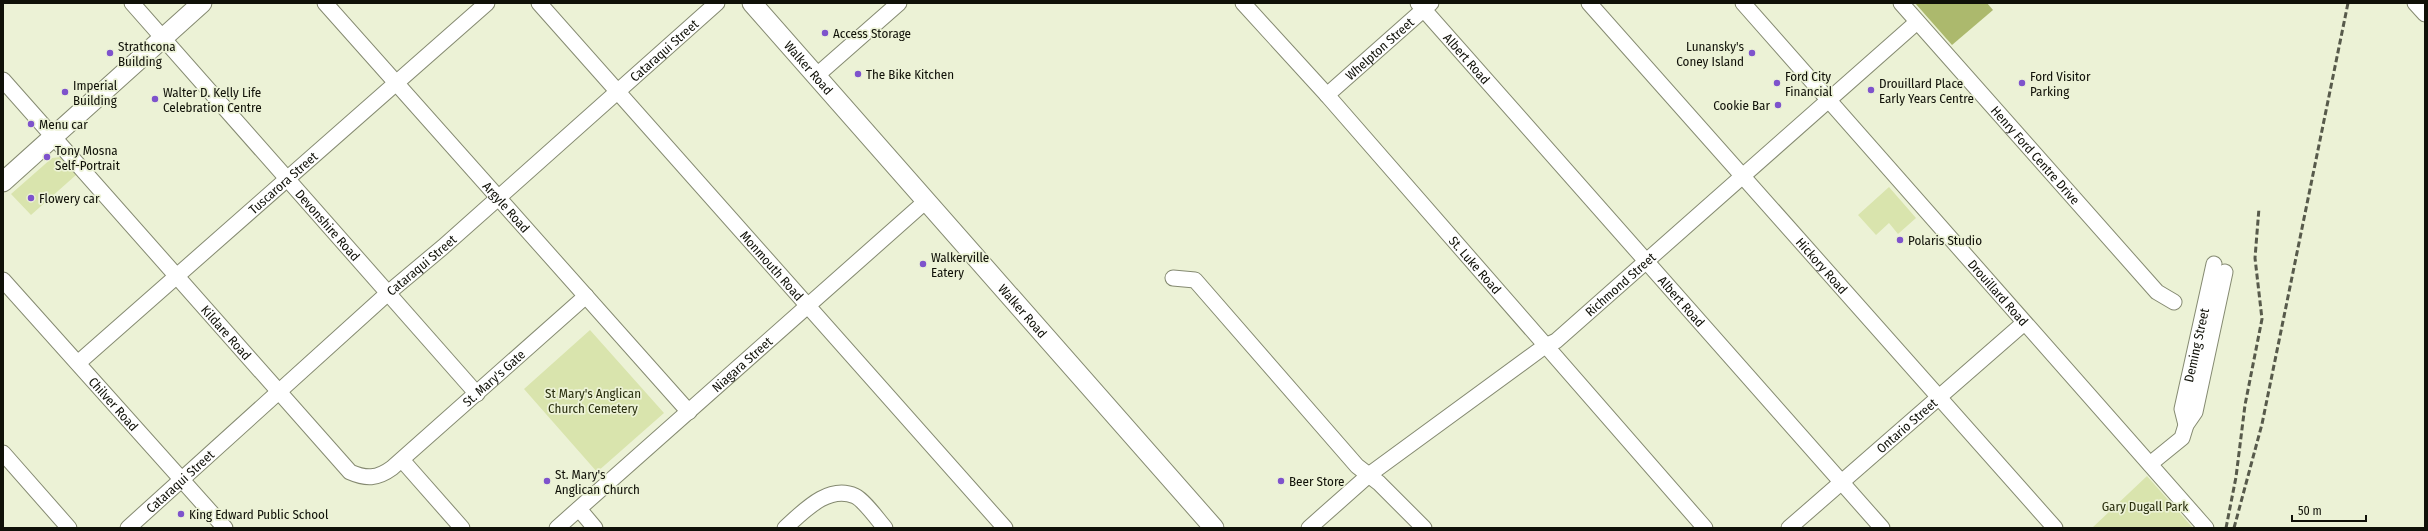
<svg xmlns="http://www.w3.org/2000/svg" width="2428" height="531" font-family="'Fira Sans Condensed',sans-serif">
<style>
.green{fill:#d9e4ad}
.forest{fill:#acb96d}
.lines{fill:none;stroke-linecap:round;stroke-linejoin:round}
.minor-casing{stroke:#858a71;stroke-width:17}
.major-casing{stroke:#858a71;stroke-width:21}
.minor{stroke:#fff;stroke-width:15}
.major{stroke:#fff;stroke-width:19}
.rail{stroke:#575a4b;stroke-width:3;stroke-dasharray:6 3;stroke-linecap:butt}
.poi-dot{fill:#7e53cc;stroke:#ecf2d6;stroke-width:1.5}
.labels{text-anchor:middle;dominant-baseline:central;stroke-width:3.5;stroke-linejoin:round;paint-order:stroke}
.poi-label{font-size:13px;fill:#101108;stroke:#ecf2d6;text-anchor:start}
.street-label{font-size:13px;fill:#101108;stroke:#ecf2d6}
.park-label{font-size:13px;fill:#292e0d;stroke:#ecf2d6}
</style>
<rect width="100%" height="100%" fill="#ecf2d6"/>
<path class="green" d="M61 157 76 175 31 215 11 194 52 158Z
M1889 187 1916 218 1898 234 1889 223 1876 235 1858 215Z
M590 330 664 413 597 472 524 389Z
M2147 476 2193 528H2092Z"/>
<path class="forest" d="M1915 3H1987L1993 10 1952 45Z"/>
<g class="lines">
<defs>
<g id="minor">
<path id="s1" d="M132 3 477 394"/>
<path id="s2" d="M325 3 689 412"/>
<path id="s3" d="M539 3 1005 528"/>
<path id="s4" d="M1243 3 1327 95 1705 528"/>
<path id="s5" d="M1418 3 1882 528"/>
<path id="s6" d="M1589 3 2055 528"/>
<path id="s7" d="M1743 3 2206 528"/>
<path id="s8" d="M1901 3 2157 292 2174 302"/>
<path d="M2415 3 2425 14"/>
<path d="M816 76 899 3"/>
<path id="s9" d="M3 80 350 472C366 479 377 479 392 468L586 296"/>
<path id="s10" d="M1327 95 1431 3"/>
<path d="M1173 278 1195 280 1357 466 1379 483 1424 528"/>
<path id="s11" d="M3 280 225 528"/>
<path id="s12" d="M78 363 487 3"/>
<path id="s13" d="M2186 425 2182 409 2214 264"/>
<path d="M3 453 69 528"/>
<path d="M402 460 462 528"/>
<path d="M2150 464 2182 438 2186 425 2195 412 2225 272"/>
<path d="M579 509 595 528"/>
<path id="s14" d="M128 528 388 293 443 247 717 3"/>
<path id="s15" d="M557 528 926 201"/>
<path d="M785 528C803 512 828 484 855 496 864 500 878 520 885 528"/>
<path id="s16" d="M1309 528 1370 474 1545 346 1556 341 1917 22"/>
<path id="s17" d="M1789 528 2024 323"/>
</g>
<g id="major">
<path id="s18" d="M752 3 1214 528"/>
<path d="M3 182 202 3"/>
</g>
</defs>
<use href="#minor" class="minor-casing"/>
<use href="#major" class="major-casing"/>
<use href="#minor" class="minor"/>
<use href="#major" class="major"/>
<path class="rail" d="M2226 528 2236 477 2245 405 2262 319 2255 258 2259 208
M2234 528 2262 424 2348 3"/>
</g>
<g class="poi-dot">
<circle cx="825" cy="33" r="4"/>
<circle cx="110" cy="53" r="4"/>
<circle cx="1752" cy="53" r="4"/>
<circle cx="858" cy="74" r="4"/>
<circle cx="1777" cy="83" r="4"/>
<circle cx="2022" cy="83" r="4"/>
<circle cx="1871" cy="90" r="4"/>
<circle cx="65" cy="92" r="4"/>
<circle cx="155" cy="99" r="4"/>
<circle cx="1778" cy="105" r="4"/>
<circle cx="31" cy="124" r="4"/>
<circle cx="47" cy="157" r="4"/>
<circle cx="31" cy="198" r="4"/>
<circle cx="1900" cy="240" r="4"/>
<circle cx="923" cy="264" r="4"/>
<circle cx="547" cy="481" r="4"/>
<circle cx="1281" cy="481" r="4"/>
<circle cx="181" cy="514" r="4"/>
</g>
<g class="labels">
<g class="poi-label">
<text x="833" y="33">Access Storage</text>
<text x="118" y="46">Strathcona<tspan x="118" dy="15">Building</tspan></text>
<text x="1744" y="46" text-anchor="end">Lunansky's<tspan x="1744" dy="15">Coney Island</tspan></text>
<text x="866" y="74">The Bike Kitchen</text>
<text x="1785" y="76">Ford City<tspan x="1785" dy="15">Financial</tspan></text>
<text x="2030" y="76">Ford Visitor<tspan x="2030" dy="15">Parking</tspan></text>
<text x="1879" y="83">Drouillard Place<tspan x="1879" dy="15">Early Years Centre</tspan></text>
<text x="73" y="85">Imperial<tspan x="73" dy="15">Building</tspan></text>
<text x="163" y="92">Walter D. Kelly Life<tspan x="163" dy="15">Celebration Centre</tspan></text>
<text x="1770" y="105" text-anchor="end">Cookie Bar</text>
<text x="39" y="124">Menu car</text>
<text x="55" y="150">Tony Mosna<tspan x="55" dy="15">Self-Portrait</tspan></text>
<text x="39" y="198">Flowery car</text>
<text x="1908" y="240">Polaris Studio</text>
<text x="931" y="257">Walkerville<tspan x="931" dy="15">Eatery</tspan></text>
<text x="555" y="474">St. Mary's<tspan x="555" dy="15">Anglican Church</tspan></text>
<text x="1289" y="481">Beer Store</text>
<text x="189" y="514">King Edward Public School</text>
</g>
<g class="street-label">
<text stroke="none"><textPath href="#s10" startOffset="70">Whelpton Street</textPath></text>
<text stroke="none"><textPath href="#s14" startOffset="718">Cataraqui Street</textPath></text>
<text stroke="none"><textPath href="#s5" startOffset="74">Albert Road</textPath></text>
<text stroke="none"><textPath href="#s18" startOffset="86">Walker Road</textPath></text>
<text stroke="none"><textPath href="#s8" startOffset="203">Henry Ford Centre Drive</textPath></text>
<text stroke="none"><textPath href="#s12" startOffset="273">Tuscarora Street</textPath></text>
<text stroke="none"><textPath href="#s2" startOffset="273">Argyle Road</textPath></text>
<text stroke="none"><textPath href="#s1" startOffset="296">Devonshire Road</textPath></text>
<text stroke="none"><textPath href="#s14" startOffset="394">Cataraqui Street</textPath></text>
<text stroke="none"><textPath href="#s4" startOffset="350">St. Luke Road</textPath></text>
<text stroke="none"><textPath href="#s3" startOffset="351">Monmouth Road</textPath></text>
<text stroke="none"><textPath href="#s6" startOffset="351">Hickory Road</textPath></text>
<text stroke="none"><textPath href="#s16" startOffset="396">Richmond Street</textPath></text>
<text stroke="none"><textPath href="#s7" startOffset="386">Drouillard Road</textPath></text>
<text stroke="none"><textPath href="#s5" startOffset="398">Albert Road</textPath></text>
<text stroke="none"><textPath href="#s18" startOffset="410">Walker Road</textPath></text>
<text stroke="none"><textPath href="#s9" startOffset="337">Kildare Road</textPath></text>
<text stroke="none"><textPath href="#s13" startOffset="82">Deming Street</textPath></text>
<text stroke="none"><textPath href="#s15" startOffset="247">Niagara Street</textPath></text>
<text stroke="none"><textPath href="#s9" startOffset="704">St. Mary's Gate</textPath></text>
<text stroke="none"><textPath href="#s11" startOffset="166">Chilver Road</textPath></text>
<text stroke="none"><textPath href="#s17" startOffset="156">Ontario Street</textPath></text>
<text stroke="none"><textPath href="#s14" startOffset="70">Cataraqui Street</textPath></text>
</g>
<g class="park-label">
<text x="593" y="393">St Mary's Anglican<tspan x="593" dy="15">Church Cemetery</tspan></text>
<text x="2145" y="506">Gary Dugall Park</text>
</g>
</g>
<rect width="2428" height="531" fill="none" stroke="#101108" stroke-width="8"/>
<path d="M2292 515v6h74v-6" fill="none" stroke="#101108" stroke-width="2"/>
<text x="2298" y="515" font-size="12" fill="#101108" stroke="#ecf2d6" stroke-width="3" paint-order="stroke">50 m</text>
</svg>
